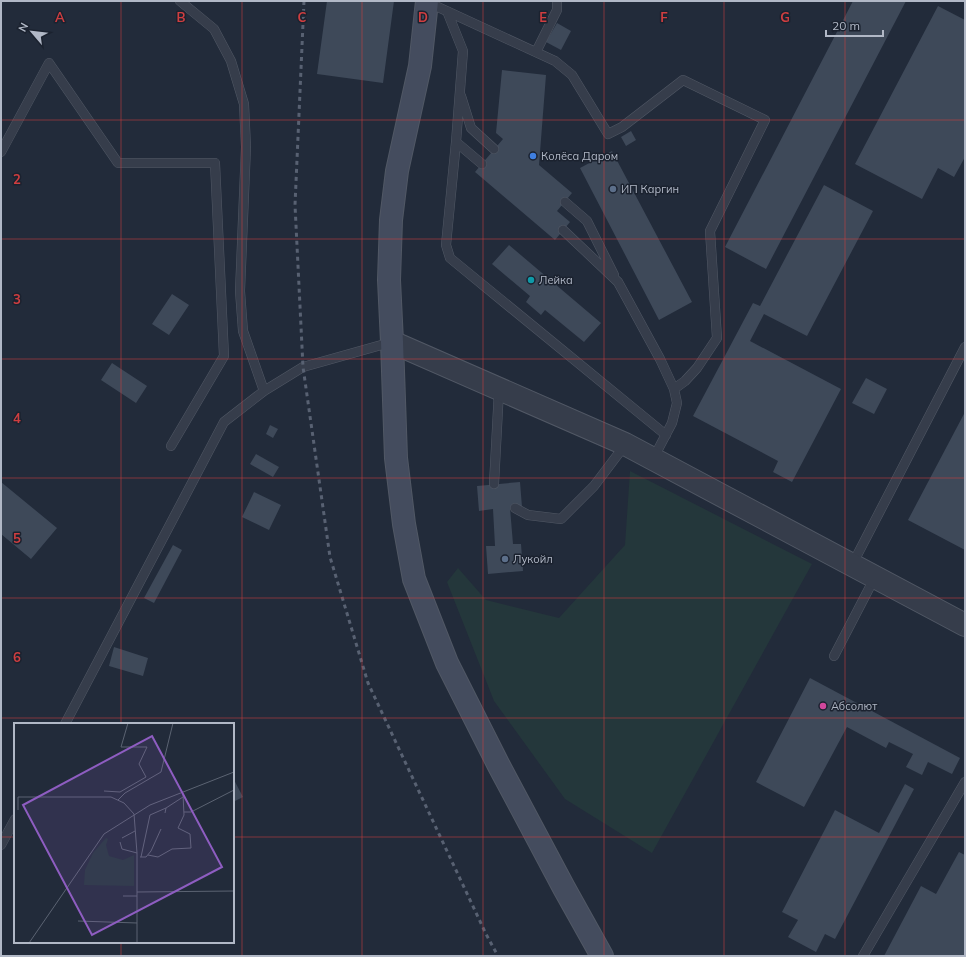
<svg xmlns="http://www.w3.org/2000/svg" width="966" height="957" font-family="Mulish,sans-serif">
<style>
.green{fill:#24373b}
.building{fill:#3e4959}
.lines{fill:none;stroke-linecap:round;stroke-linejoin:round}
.service-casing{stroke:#515865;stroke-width:10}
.tertiary-casing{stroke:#515865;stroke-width:24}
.secondary-casing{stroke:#515865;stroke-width:24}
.service{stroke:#363d4b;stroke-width:9}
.tertiary{stroke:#363d4b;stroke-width:22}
.secondary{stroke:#444c5e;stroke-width:22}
.rail{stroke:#586172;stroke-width:3;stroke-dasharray:4 4;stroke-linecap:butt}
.grid{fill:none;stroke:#d03e40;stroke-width:1;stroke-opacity:0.55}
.shop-dot{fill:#3f7fe0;stroke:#1b222f;stroke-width:1.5}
.service-dot{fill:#5c6f8a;stroke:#1b222f;stroke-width:1.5}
.culture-dot{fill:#0f9aa8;stroke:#1b222f;stroke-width:1.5}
.hotel-dot{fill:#d1479c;stroke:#1b222f;stroke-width:1.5}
.labels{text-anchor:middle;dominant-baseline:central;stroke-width:3;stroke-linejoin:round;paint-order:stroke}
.poi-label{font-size:11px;fill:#b1b8c6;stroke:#1b222f;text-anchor:start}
.inset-road{fill:none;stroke:#5b6372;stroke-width:1}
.view{fill:#8e5dc1;fill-opacity:0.15;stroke:#8e5dc1;stroke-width:2}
.inset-edge{fill:none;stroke:#b1b8c6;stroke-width:2}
.grid-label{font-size:13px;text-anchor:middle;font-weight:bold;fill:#d03e40;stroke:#1b222f;stroke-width:3;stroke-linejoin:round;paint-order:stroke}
</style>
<rect width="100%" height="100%" fill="#222b3a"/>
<path class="green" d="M630 471 812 564 652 853 565 799 494 701 447 582 458 568 486 600 559 618 625 545Z"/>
<path class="building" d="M327 1H394L383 83 317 74Z
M853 1H906L766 269 725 247Z
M938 6 965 20V157L954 177 938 168 922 199 855 164Z
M557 23 571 31 561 50 546 42Z
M502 70 546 75 539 165 572 193 557 211 570 222 555 240 475 172 503 139 496 133Z
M631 131 636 140 626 146 621 137Z
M612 151 692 302 659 320 580 168Z
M824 185 873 211 807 336 764 314 750 341 841 389 792 482 773 472 778 461 693 416 753 303 760 306Z
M509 245 601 323 584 342 545 310 541 315 526 302 530 296 492 264Z
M172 294 189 305 169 335 152 324Z
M112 363 147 386 136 403 101 380Z
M866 378 887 389 874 414 852 403Z
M965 412V550L908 520Z
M270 425 278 429 273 438 266 434Z
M256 454 279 467 273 477 250 464Z
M1 482 57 528 31 559 1 534Z
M520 482 522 507 510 508 513 544H521L523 571 488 574 486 546H495L493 509 479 511 477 486Z
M254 492 281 505 269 530 242 517Z
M173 545 182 550 154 603 144 598Z
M114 647 148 658 143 676 109 666Z
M810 678 960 758 952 774 928 762 922 775 906 767 913 754 889 742 886 748 847 727 804 807 756 782Z
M233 778 243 797 233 802Z
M905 784 914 789 835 939 825 934 816 952 788 937 798 920 782 912 835 810 879 833Z
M959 852 965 855V956H884L921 886 936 894Z"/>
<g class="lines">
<defs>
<path id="service" d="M180 1 214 29 231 61 244 104 246 147 240 291 243 331 264 391
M427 2 555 61 572 75 608 134 622 127 683 80 765 120 710 231 717 338 697 368 685 381 674 389
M447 11 463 51 456 142 482 164
M536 52 557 10V1
M461 96 471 128 494 149
M456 142 446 245 450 258 666 435
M1 152 49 63 118 163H215L224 356 171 446
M565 202 587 221 614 275
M563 230 618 282 660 359 674 389 677 403 672 423 653 459
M494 484 499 390
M515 508 528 515 561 519 594 486 625 445
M852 565 965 347
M834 656 875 577
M65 724 224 422 264 391 303 367 392 342
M1 845 15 819
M863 956 965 782"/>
<path id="tertiary" d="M392 342 625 444 965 625"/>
<path id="secondary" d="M427 1 420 66 397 171 391 220 389 280 392 342 396 458 404 524 414 579 447 663 498 764 564 888 602 956"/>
</defs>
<use href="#service" class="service-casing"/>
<use href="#tertiary" class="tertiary-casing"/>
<use href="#secondary" class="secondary-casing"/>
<use href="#service" class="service"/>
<use href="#tertiary" class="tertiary"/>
<use href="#secondary" class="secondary"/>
<path class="rail" d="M304 1 295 205 303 367 330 557 368 683 486 934 498 956"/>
</g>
<path class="grid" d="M121 1V724M242 1V956M362 1V956M483 1V956M604 1V956M724 1V956M845 1V956M1 120H965M1 239H965M1 359H965M1 478H965M1 598H965M1 718H965M1 837H15M233 837H965M121 942V956"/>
<circle class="shop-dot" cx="533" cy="156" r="4"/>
<g class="service-dot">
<circle cx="613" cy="189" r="4"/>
<circle cx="505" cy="559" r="4"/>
</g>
<circle class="culture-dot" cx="531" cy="280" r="4"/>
<circle class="hotel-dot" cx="823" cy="706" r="4"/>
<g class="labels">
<g class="poi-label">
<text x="541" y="156">Колёса Даром</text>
<text x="621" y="189">ИП Каргин</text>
<text x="539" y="280">Лейка</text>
<text x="513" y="559">Лукойл</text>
<text x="831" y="706">Абсолют</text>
</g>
</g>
<g transform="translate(14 723)">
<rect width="220" height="220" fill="#222b3a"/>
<path d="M92 115 94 116 92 122 95 133 109 137 120 132V163L70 162 71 147 79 130Z" fill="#24373b"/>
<path class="inset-road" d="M90 68 106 69 132 54 125 41 133 24H107L114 0M104 77 111 70 147 49 159 0M4 87V74H97L110 80 120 91 123 130V220M170 89H177L220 67M151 90 152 85 169 74M108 115 121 108M106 119 108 126 123 130M134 132 144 134 158 126 177 125 176 111 164 105 170 92 169 71M126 134H132L137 128 147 106M127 134 136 92 152 85M123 169 220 168M109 173H123M64 198 123 200M15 220 90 111 136 82 220 49"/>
<path class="view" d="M138 13 208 144 78 212 9 82Z"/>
<rect width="220" height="220" class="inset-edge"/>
</g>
<g class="grid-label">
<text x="60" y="22">A</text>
<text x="181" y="22">B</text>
<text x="302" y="22">C</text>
<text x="423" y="22">D</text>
<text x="543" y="22">E</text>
<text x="664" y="22">F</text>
<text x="785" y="22">G</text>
<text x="17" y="184">2</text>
<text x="17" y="304">3</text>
<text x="17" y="423">4</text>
<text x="17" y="543">5</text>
<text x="17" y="662">6</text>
</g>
<rect width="966" height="957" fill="none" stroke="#b1b8c6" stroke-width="4"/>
<g transform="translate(32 32) rotate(298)" stroke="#1b222f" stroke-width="3" paint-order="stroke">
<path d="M0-3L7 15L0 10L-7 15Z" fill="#b1b8c6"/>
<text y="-6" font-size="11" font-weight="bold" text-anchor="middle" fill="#b1b8c6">N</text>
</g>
<path d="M826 30v6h57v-6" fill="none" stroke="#b1b8c6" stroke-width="2"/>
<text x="832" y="30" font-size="12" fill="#b1b8c6" stroke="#1b222f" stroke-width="3" paint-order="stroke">20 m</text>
</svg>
